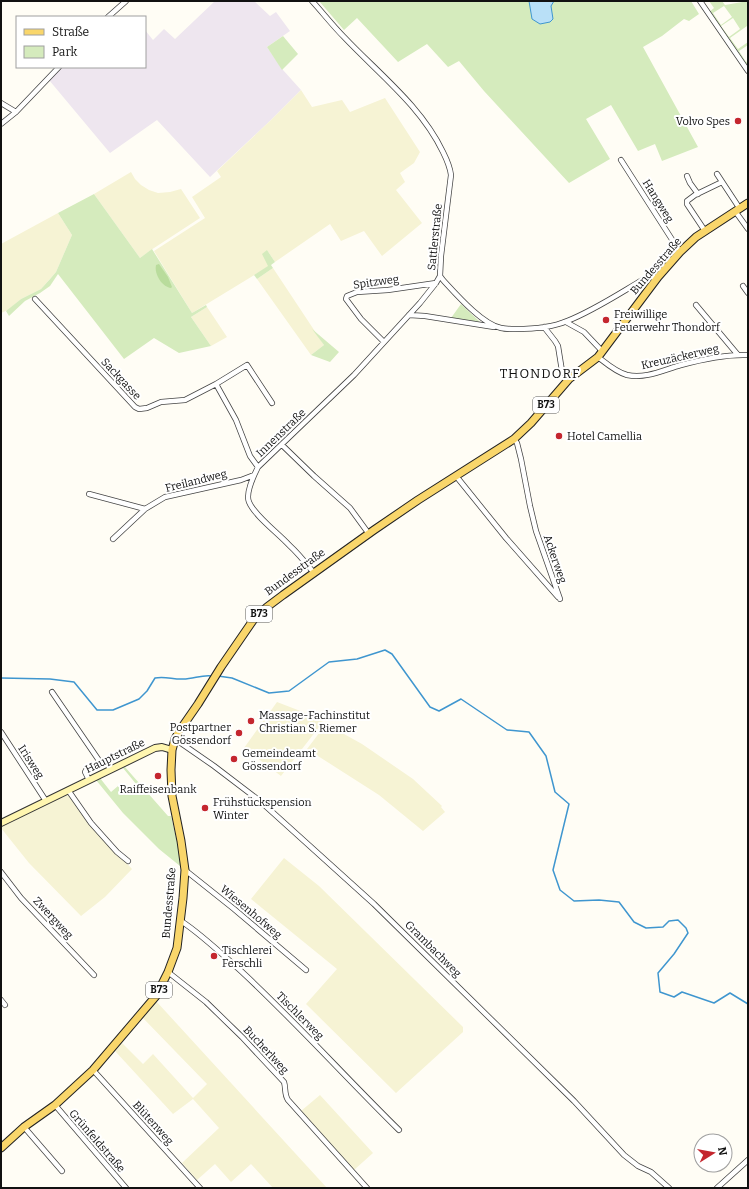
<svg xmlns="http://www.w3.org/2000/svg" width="749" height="1189" font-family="Bitter,serif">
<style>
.industrial{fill:#eee6ef}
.farmland{fill:#f6f3d4}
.green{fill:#d5ebbd;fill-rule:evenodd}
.forest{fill:#b9dc9c}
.water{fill:#b9e0f7;stroke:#3f96cf}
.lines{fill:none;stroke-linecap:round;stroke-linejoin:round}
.stream{stroke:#3f96cf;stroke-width:1.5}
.street-casing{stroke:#444;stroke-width:6}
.secondary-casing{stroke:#333;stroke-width:8}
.primary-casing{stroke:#222;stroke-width:9}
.street{stroke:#fff;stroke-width:4.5}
.secondary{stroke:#fff6b0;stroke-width:6}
.primary{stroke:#f9d66b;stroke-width:7}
.poi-dot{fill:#c4262e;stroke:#fff;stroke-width:1.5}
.labels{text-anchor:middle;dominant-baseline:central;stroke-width:4;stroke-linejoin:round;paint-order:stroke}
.shield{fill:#fff;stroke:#585858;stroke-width:1}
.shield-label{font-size:10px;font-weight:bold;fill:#111}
.poi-label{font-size:11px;fill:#111;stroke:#fff;text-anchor:start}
.street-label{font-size:11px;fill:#111;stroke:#fff}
.quarter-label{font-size:13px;letter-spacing:1px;fill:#111;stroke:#fff}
</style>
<rect width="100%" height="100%" fill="#fffdf5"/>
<path class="industrial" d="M215 1H254L270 16 276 12 290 31 267 47 283 70 301 90 271 120 210 177 157 120 110 153 49 80 63 67H145V30L153 40 164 29 175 39Z"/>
<path class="farmland" d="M301 90 312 107 342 100 350 112 385 98 420 152 414 163 400 173 405 182 396 190 422 223 382 256 364 231 341 241 330 224 275 262 267 250 269 266 192 313 154 251 205 218 192 197 221 177 217 171 271 120Z
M131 172 135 179 141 185 149 190 158 193 170 192 181 189 200 218 151 250 140 258 94 194Z
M58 213 72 235 56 272 41 289 21 299 8 310 1 313V244Z
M273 268 324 345 311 355 257 279Z
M207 307 227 337 211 346 191 317Z
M277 702 303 712 323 722 281 776 244 748Z
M326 724 362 744 413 779 442 806 441 807 445 812 423 831 379 795 307 749Z
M67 795 69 796 105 840 132 869 105 897 81 916 29 863 1 828V826Z
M284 858 319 886 463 1027V1032L396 1093 306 1004 337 969 251 899Z
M156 1001 327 1188H273L251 1164 231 1182 215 1164 197 1180 182 1163 219 1128 193 1099 173 1114 115 1051 122 1043 143 1064 153 1054 193 1098 207 1084 142 1017Z
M320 1095 373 1153 354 1170 301 1111Z"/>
<path class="green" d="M319 1H691L699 14 689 21 684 19 662 36 643 47 698 147 662 161 655 144 638 151 611 105 586 119 610 159 569 183 484 91 459 61 448 67 427 44 398 62 357 18 344 30Z
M709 1H722L725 5 748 1V27L747 26 730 38 738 49 748 42V45L739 51 746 62 748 61V71L708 13 714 8ZM724 6 732 17 721 25 713 13ZM733 18 740 29 729 37 721 26Z
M283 36 298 54 282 70 267 47Z
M94 194 140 258 152 249 192 313 206 305 207 307 191 317 211 346 179 353 154 338 124 359 58 274 50 286 40 293 25 301 9 316 6 311 21 299 41 289 50 279 56 272 72 235 58 213Z
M267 250 275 262 271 265 273 268 257 279 254 275 268 266 262 254Z
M461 304 480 322 451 318Z
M312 329 339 352 330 362 311 355 324 345Z
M125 767 168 816H171L179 851 180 866 159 849 123 813 96 780 100 778 111 792 118 786 120 789 126 784 135 795 141 790 123 768Z"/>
<path class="forest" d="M159 264 168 277 172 287 171 288C162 287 154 274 156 265Z"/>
<path class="water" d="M529 1H554L551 6 553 19 550 22 540 24 532 19Z"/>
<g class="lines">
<path class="stream" d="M218 676 232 678 269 693 289 691 329 662 357 659 385 650 392 654 430 707 439 711 461 699 507 730 529 732 546 756 555 792 569 804 553 870 560 890 574 901 599 900 619 902 634 922 646 928 663 927 669 921 678 920 686 928 688 933 674 954 658 973 660 992 674 997 682 992 714 1003 730 993 748 1004
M1 678 50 679 74 682 97 710H113L139 699 147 691 155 678C164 676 172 679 181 679 192 680 202 674 212 676"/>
<defs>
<path id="street" d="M312 1C323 13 333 26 344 37 379 74 421 106 443 152 447 160 450 167 451 175L441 256 440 276 443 280C456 294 482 324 501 328 505 329 511 329 516 329 533 329 551 328 567 321 593 311 620 293 644 279L650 277H658
M700 1 748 71
M108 17 126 1
M1 103 16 112
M1 124 16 112 59 67
M621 160 680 252
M717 174 740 209
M687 176 690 183 698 194
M735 211 748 229
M705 231 687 204V201L695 195 722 182
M743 286 748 293
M35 299 135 407 139 409 147 408 161 402 185 400 216 384 236 420 250 456 258 467
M696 305 738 355
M409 315 425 316 494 327
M566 322 584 332 602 351
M544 327 555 341 558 346 562 371 569 379
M383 341 361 319 346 299 347 296 357 292 388 290 436 283
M598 357C607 364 616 372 627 375 646 379 663 370 681 365 703 359 725 354 748 355
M216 384 247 365 272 403
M514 439 517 443 521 459 530 506 536 531 560 599
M282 445 314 476 350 508 369 534
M456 476 506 538 558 597
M89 494 145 509
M113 539 145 509 165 497 241 480 254 475
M314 573C306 563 298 553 289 545 279 534 254 515 249 502 245 493 254 475 258 467L354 375 420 303 436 283 440 276
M52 692 98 759 99 762 96 765 86 770 85 772 89 780
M1 732 46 801
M175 739 214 766 260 801 374 904 574 1101 624 1155 638 1166 651 1172 669 1188
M68 790 91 823 117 852 128 861
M185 870 234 909 306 970
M1 872 21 898 94 975
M181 921C201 934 223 955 241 971 296 1022 346 1078 399 1130
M168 972 206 1002 242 1037 284 1082C286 1088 284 1094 288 1100L367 1188
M1 1000 5 1005
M93 1070 200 1188
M55 1105 126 1188
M24 1127 62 1171
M717 1188 748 1160"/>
<path id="secondary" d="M1 823 155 748 162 747 172 750"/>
<path id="primary" d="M1 1148 24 1127 55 1105 93 1070 156 996 168 972 177 948 183 898 185 870 181 841 172 796 171 770 172 750 175 739 180 730 198 704 221 667 254 619 267 607 283 595 374 530 418 500 514 439 531 423 569 379 598 357 658 277 680 252 696 237 748 203"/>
</defs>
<use href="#street" class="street-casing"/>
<use href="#secondary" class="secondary-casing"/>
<use href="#primary" class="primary-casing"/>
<use href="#street" class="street"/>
<use href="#secondary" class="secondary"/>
<use href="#primary" class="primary"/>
</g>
<g class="poi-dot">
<circle cx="738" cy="121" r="4"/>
<circle cx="606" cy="320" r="4"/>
<circle cx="559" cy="436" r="4"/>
<circle cx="251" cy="721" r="4"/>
<circle cx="239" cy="733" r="4"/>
<circle cx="234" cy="759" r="4"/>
<circle cx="158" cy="776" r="4"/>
<circle cx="205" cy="808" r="4"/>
<circle cx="214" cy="956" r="4"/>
</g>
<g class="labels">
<g class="shield">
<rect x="533" y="397" width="26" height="16" rx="3"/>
<rect x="246" y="606" width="26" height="16" rx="3"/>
<rect x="146" y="982" width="26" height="16" rx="3"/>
</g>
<g class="shield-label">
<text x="546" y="405">B73</text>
<text x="259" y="614">B73</text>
<text x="159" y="990">B73</text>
</g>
<g class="poi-label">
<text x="730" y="121" text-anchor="end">Volvo Spes</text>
<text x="614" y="314">Freiwillige<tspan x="614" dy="13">Feuerwehr Thondorf</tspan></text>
<text x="567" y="436">Hotel Camellia</text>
<text x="259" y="715">Massage-Fachinstitut<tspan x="259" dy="13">Christian S. Riemer</tspan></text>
<text x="231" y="727" text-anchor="end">Postpartner<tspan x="231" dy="13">Gössendorf</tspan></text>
<text x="242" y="753">Gemeindeamt<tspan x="242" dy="13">Gössendorf</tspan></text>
<text x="158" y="789" text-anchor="middle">Raiffeisenbank</text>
<text x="213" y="802">Frühstückspension<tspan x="213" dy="13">Winter</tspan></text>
<text x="222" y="950">Tischlerei<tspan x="222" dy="13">Ferschli</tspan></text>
</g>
<g class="street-label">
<text transform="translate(658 201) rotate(58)">Hangweg</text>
<text transform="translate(435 237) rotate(-84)">Sattlerstraße</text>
<text transform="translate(656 266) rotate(-49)">Bundesstraße</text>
<text transform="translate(376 282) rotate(-8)">Spitzweg</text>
<text transform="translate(680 357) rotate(-13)">Kreuzäckerweg</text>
<text transform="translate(121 379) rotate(47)">Sackgasse</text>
<text transform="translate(281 433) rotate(-44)">Innenstraße</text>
<text transform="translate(196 481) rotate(-14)">Freilandweg</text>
<text transform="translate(555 559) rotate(71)">Ackerweg</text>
<text transform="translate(295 572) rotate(-36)">Bundesstraße</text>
<text transform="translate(115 756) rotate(-26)">Hauptstraße</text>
<text transform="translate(31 762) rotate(57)">Irisweg</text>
<text transform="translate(169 903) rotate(-85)">Bundesstraße</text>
<text transform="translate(251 912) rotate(40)">Wiesenhofweg</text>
<text transform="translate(53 918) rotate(47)">Zwergweg</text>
<text transform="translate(433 949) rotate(45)">Grambachweg</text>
<text transform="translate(300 1016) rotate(45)">Tischlerweg</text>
<text transform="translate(266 1050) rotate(47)">Bucherlweg</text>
<text transform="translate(153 1123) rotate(48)">Blütenweg</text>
<text transform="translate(97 1141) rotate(49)">Grünfeldstraße</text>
</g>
<g class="quarter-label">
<text x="540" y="373">THONDORF</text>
</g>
</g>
<rect width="749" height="1189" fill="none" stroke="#111111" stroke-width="4"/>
<rect x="16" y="16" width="130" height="52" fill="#ffffff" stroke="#a0a0a0"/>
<rect x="24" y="29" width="20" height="6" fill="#f9d66b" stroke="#a0a0a0"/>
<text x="52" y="36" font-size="12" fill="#111111">Straße</text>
<rect x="24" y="46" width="20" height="12" fill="#d5ebbd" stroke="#a0a0a0"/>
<text x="52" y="56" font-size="12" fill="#111111">Park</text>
<g transform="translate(713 1153) rotate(79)"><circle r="19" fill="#ffffff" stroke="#a0a0a0"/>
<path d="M0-3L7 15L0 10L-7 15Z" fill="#c4262e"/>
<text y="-6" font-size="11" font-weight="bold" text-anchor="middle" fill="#111111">N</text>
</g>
</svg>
